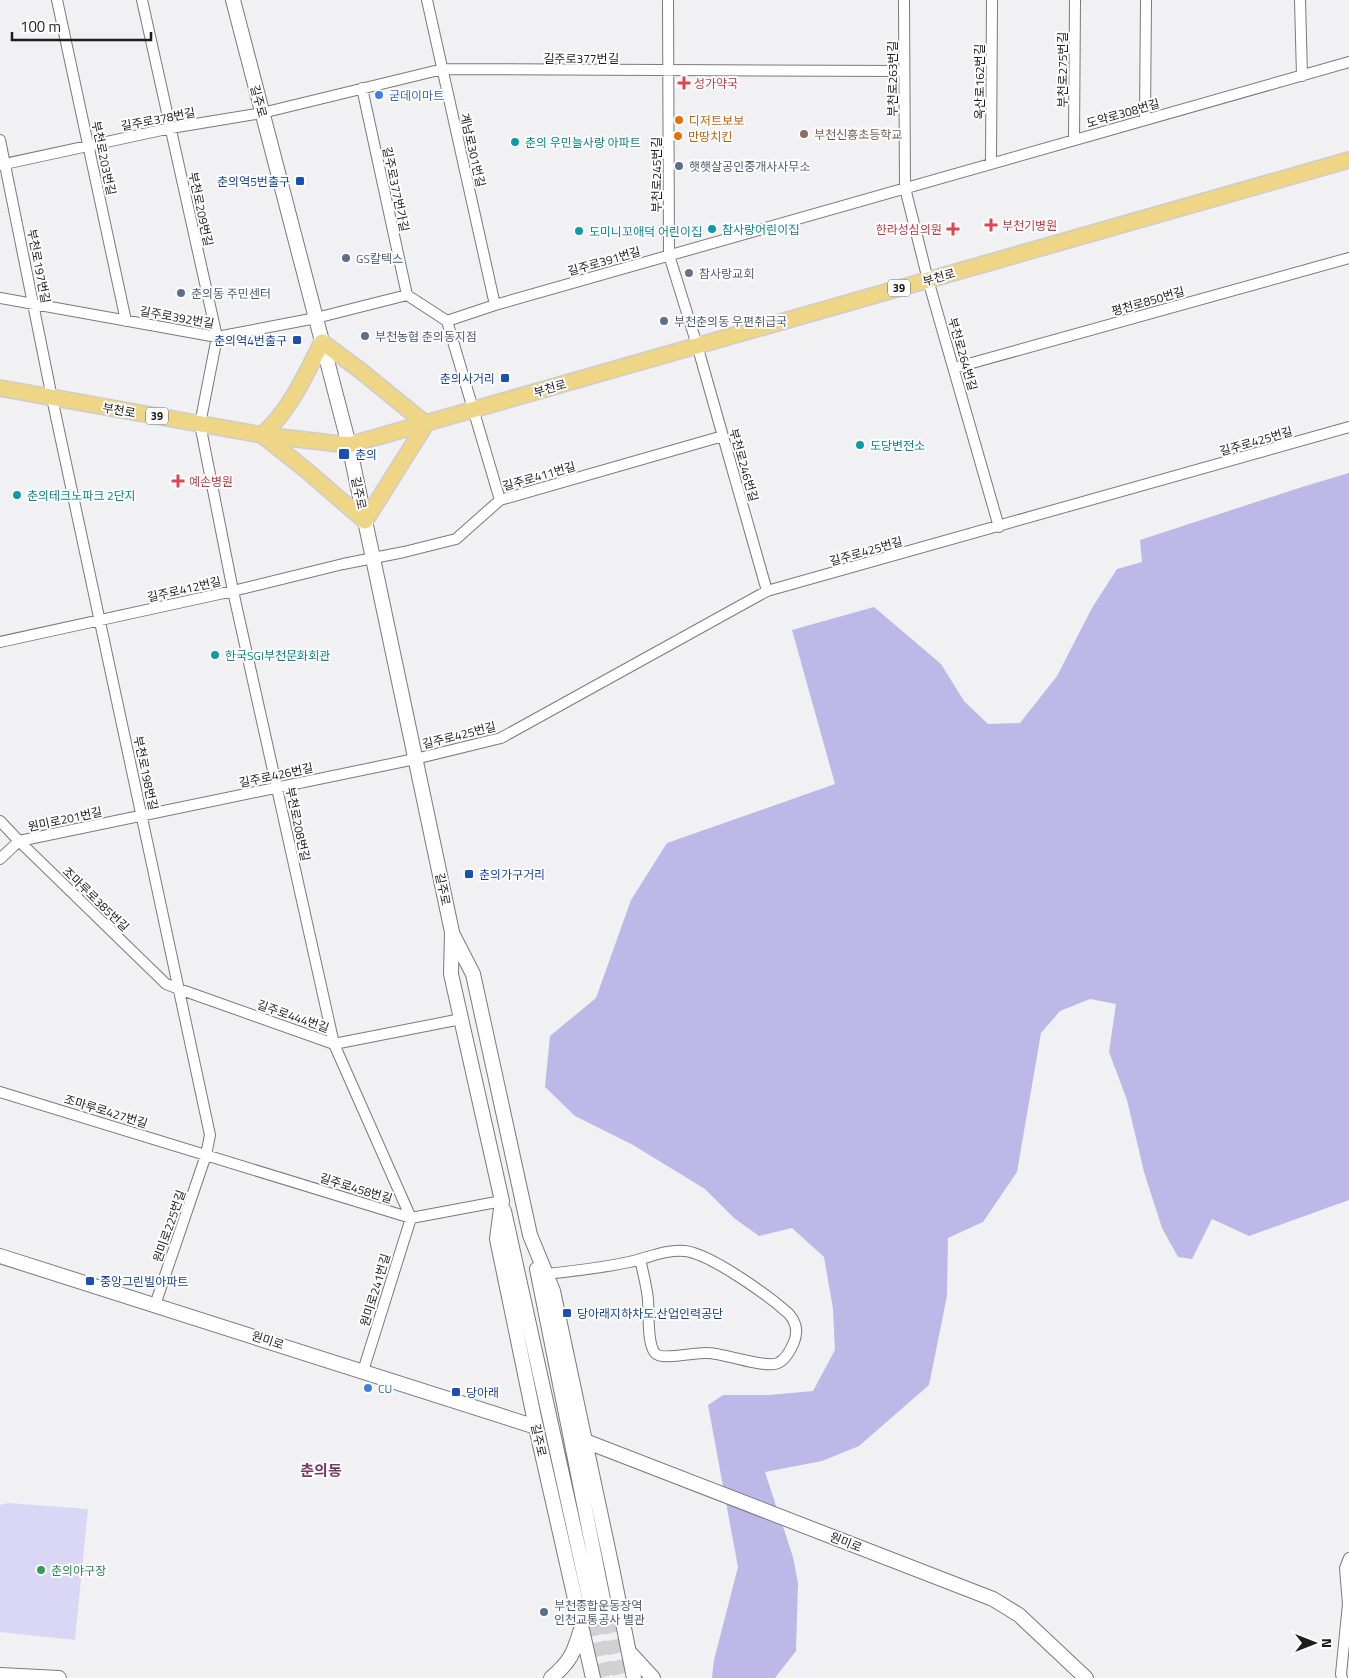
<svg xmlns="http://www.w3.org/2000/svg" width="1349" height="1678" font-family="'Titillium Web','Noto Sans KR',sans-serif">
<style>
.green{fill:#d9d6f6}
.forest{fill:#bdb8e7}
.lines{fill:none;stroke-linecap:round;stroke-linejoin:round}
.secondary-tunnel{stroke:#d1d1d3;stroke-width:14;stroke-dasharray:14 7;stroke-linecap:butt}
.street-casing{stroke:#7a7a7c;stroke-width:12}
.secondary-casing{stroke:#7a7a7c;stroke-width:16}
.primary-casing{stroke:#cdcdce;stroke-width:18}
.street{stroke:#fff;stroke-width:10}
.secondary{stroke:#fff;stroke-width:14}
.primary{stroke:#efd586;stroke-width:15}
.health-dot{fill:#e0444e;stroke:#fefeff;stroke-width:2}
.shop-dot{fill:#3f7fe0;stroke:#fefeff;stroke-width:2}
.food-dot{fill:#e8710a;stroke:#fefeff;stroke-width:2}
.education-dot{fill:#8d6e63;stroke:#fefeff;stroke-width:2}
.culture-dot{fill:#0f9aa8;stroke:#fefeff;stroke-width:2}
.service-dot{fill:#5c6f8a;stroke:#fefeff;stroke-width:2}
.transit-dot{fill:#1a4fb4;stroke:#fefeff;stroke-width:2}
.worship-dot{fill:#6b7280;stroke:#fefeff;stroke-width:2}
.leisure-dot{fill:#2e9e5b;stroke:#fefeff;stroke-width:2}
.labels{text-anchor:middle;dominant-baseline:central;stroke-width:4;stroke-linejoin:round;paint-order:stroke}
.shield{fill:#fefeff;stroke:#606062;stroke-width:1}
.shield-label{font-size:11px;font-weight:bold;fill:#1d1d1e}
.street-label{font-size:12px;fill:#1d1d1e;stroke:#fefeff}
.health-label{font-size:12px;fill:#be3a42;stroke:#fefeff;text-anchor:start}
.shop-label{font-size:12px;fill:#366cbe;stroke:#fefeff;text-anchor:start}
.food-label{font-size:12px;fill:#c56008;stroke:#fefeff;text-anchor:start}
.education-label{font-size:12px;fill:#785e54;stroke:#fefeff;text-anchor:start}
.culture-label{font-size:12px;fill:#0d838f;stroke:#fefeff;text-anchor:start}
.service-label{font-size:12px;fill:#4e5e75;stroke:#fefeff;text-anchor:start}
.transit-label{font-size:12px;fill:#164399;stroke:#fefeff;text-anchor:start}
.worship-label{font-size:12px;fill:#5b616d;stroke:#fefeff;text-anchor:start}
.leisure-label{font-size:12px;fill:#27864d;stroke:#fefeff;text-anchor:start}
.quarter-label{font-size:15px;font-weight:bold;fill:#713a69;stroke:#fefeff}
</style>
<rect width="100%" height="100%" fill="#f1f1f3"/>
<path class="green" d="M8 1503 88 1509 75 1640 0 1632V1505Z"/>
<path class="forest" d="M1349 473V1200L1249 1236 1212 1219 1192 1259 1178 1257 1162 1228 1144 1172 1127 1100 1109 1052 1116 1004 1090 999 1060 1011 1041 1033 1017 1172 983 1222 948 1238 947 1296 929 1385 859 1446 822 1461 765 1472 793 1557 798 1583 796 1651 775 1678H712L714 1660 738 1567 708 1405 723 1395H769L813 1391 835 1350 833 1309 824 1257 792 1228 759 1236 734 1218 705 1189 633 1145 575 1116 545 1087 550 1036 596 998 631 900 667 843 835 784 792 630 874 607 941 664 964 701 988 724 1020 723 1057 676 1092 608 1117 569 1142 562 1140 540 1302 487Z"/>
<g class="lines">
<path class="secondary-tunnel" d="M603 1599 621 1678
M590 1601 608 1678"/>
<defs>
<path id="street" d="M57 0 126 321
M142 0 217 337 200 424 233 591 334 1044 411 1218 363 1371
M427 0 495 305
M668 0 669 255 697 345 767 591
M904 0 905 188 928 280 999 527
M1300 0 1302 76
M362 88 407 295
M1145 119 1146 0
M0 140 52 398 210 1135 206 1155 155 1305
M1074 140 1075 0
M991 164 992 0
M0 165 171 128 262 113 443 69 904 71
M0 298 217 337 316 318 407 295 447 321
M447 321 495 305 1349 62
M447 321 500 500
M954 368 1349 258
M0 642 233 591 343 564 404 552 456 539 500 500 723 436
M0 821 19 841 166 984 179 989 334 1044 461 1019
M0 859 19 841 415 759 501 738 767 591 1349 427
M0 1092 411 1218 502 1201
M546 1274C574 1271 602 1268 629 1262 648 1258 666 1249 685 1251 711 1254 769 1296 789 1314 796 1322 798 1332 794 1342 791 1349 785 1360 778 1363 766 1369 724 1353 707 1353 696 1352 661 1361 655 1353 647 1344 649 1313 648 1300 647 1287 643 1273 640 1259
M1342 1678 1341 1674 1348 1604 1345 1568 1349 1558"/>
<path id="secondary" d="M233 0 349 445 452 932 451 974 502 1201 497 1239 536 1427 593 1678
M453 935 473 974 530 1235 553 1291 612 1568 634 1678
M504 1211 590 1601
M0 1256 536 1427
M537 1269 603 1599
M585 1441 993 1599 1019 1615 1086 1678
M578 1613C587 1616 602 1621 612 1614 615 1612 617 1607 620 1604
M630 1653 653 1678
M0 1675 59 1678
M551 1678C570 1662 574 1653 581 1629"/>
<path id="primary" d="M0 388 262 435 349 445 1349 160
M262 435 306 470 365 521 426 424
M262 435C290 410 305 376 322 342L361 371 426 424"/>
</defs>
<use href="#street" class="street-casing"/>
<use href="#secondary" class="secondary-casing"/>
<use href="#primary" class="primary-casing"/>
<use href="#street" class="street"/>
<use href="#secondary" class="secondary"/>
<use href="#primary" class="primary"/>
</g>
<g class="health-dot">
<path d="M681.5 75.5h5v5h5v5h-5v5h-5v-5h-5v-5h5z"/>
<path d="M988.5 217.5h5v5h5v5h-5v5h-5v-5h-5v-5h5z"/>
<path d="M950.5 221.5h5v5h5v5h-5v5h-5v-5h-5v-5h5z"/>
<path d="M175.5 473.5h5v5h5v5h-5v5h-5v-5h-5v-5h5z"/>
</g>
<g class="shop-dot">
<circle cx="379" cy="95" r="5"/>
<circle cx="368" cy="1388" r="5"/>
</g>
<g class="food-dot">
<circle cx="679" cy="120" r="5"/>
<circle cx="678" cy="136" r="5"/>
</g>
<circle class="education-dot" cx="804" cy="134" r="5"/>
<g class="culture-dot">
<circle cx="515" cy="142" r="5"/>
<circle cx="712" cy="229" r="5"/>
<circle cx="579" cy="231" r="5"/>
<circle cx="860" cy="445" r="5"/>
<circle cx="17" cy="495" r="5"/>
<circle cx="215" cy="655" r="5"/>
</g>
<g class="service-dot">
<circle cx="679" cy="166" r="5"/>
<circle cx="346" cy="258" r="5"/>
<circle cx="181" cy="293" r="5"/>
<circle cx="664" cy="321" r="5"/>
<circle cx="365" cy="336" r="5"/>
<circle cx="544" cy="1612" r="5"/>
</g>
<g class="transit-dot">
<rect x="295" y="176" width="10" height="10" rx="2.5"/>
<rect x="292" y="335" width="10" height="10" rx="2.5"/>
<rect x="500" y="373" width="10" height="10" rx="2.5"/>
<rect x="338" y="448" width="12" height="12" rx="2.5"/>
<rect x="464" y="869" width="10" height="10" rx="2.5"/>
<rect x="85" y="1276" width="10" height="10" rx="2.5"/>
<rect x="562" y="1308" width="10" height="10" rx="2.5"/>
<rect x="451" y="1387" width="10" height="10" rx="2.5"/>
</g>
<circle class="worship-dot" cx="689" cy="273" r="5"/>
<circle class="leisure-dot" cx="41" cy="1570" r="5"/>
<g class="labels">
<g class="shield">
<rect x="888" y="279.5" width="22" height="17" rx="4"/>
<rect x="146" y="407.5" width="22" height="17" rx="4"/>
</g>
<g class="shield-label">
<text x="899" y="288">39</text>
<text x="157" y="416">39</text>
</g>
<g class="street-label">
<text x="581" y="58">길주로377번길</text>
<text transform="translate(1062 70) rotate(-90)">부천로275번길</text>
<text transform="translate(892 79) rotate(-90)">부천로263번길</text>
<text transform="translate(979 82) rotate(-90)">옥산로162번길</text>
<text transform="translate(259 101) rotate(75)">길주로</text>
<text transform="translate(1123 113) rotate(-16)">도약로308번길</text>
<text transform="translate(158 119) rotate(-11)">길주로378번길</text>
<text transform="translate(473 150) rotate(77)">계남로301번길</text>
<text transform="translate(104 158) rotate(78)">부천로203번길</text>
<text transform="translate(656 175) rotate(-90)">부천로245번길</text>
<text transform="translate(396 189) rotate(78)">길주로377번가길</text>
<text transform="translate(201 209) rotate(78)">부천로209번길</text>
<text transform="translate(604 261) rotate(-16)">길주로391번길</text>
<text transform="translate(39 266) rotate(79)">부천로197번길</text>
<text transform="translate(939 277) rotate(-16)">부천로</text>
<text transform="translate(1148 301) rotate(-16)">평천로850번길</text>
<text transform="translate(177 317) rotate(10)">길주로392번길</text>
<text transform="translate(963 354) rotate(74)">부천로264번길</text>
<text transform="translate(550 388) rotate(-16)">부천로</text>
<text transform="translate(119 410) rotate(10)">부천로</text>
<text transform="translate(1256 441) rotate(-16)">길주로425번길</text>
<text transform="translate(744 465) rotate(74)">부천로246번길</text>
<text transform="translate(539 476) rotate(-16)">길주로411번길</text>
<text transform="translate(359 493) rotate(78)">길주로</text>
<text transform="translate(866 551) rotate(-16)">길주로425번길</text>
<text transform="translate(184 589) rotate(-13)">길주로412번길</text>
<text transform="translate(459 735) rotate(-14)">길주로425번길</text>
<text transform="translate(146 773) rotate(78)">부천로198번길</text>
<text transform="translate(276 775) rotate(-12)">길주로426번길</text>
<text transform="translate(65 819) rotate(-12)">원미로201번길</text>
<text transform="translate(298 824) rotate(78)">부천로208번길</text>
<text transform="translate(443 889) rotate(78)">길주로</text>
<text transform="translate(96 899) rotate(44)">조마루로385번길</text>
<text transform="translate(293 1016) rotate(19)">길주로444번길</text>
<text transform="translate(106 1111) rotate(17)">조마루로427번길</text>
<text transform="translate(356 1188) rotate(17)">길주로458번길</text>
<text transform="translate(169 1226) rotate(-71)">원미로225번길</text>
<text transform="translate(375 1290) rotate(-73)">원미로241번길</text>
<text transform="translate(268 1340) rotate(18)">원미로</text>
<text transform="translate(539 1440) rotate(77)">길주로</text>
<text transform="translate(846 1542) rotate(21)">원미로</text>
</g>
<g class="health-label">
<text x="694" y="83">성가약국</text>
<text x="1002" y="225">부천기병원</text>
<text x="942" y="229" text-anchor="end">한라성심의원</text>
<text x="189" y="481">예손병원</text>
</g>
<g class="shop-label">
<text x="389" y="95">굳데이마트</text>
<text x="378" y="1388">CU</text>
</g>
<g class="food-label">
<text x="689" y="120">디저트보보</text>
<text x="688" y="136">만땅치킨</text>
</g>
<g class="education-label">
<text x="814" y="134">부천신흥초등학교</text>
</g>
<g class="culture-label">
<text x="525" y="142">춘의 우민늘사랑 아파트</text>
<text x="722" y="229">참사랑어린이집</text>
<text x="589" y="231">도미니꼬애덕 어린이집</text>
<text x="870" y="445">도당변전소</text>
<text x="27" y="495">춘의테크노파크 2단지</text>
<text x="225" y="655">한국SGI부천문화회관</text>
</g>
<g class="service-label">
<text x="689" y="166">햇햇살공인중개사사무소</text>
<text x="356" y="258">GS칼텍스</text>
<text x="191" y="293">춘의동 주민센터</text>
<text x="674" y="321">부천춘의동 우편취급국</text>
<text x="375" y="336">부천농협 춘의동지점</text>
<text x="554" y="1605">부천종합운동장역<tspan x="554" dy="14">인천교통공사 별관</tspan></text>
</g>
<g class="transit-label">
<text x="290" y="181" text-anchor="end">춘의역5번출구</text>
<text x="287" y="340" text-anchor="end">춘의역4번출구</text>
<text x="495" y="378" text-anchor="end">춘의사거리</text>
<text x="355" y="454">춘의</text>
<text x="479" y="874">춘의가구거리</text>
<text x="100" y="1281">중앙그린빌아파트</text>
<text x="577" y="1313">당아래지하차도.산업인력공단</text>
<text x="466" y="1392">당아래</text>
</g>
<g class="worship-label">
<text x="699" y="273">참사랑교회</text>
</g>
<g class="leisure-label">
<text x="51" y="1570">춘의야구장</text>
</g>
<g class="quarter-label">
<text x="321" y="1470">춘의동</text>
</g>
</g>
<g transform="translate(1314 1643) rotate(90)" stroke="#fefeff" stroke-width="4" paint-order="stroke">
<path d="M0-4L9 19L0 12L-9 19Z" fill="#1d1d1e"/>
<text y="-8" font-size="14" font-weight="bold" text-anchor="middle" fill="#1d1d1e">N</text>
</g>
<path d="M12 32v8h139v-8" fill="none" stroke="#1d1d1e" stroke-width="2.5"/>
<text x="20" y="32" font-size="15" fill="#1d1d1e" stroke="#fefeff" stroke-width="4" paint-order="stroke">100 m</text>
</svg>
